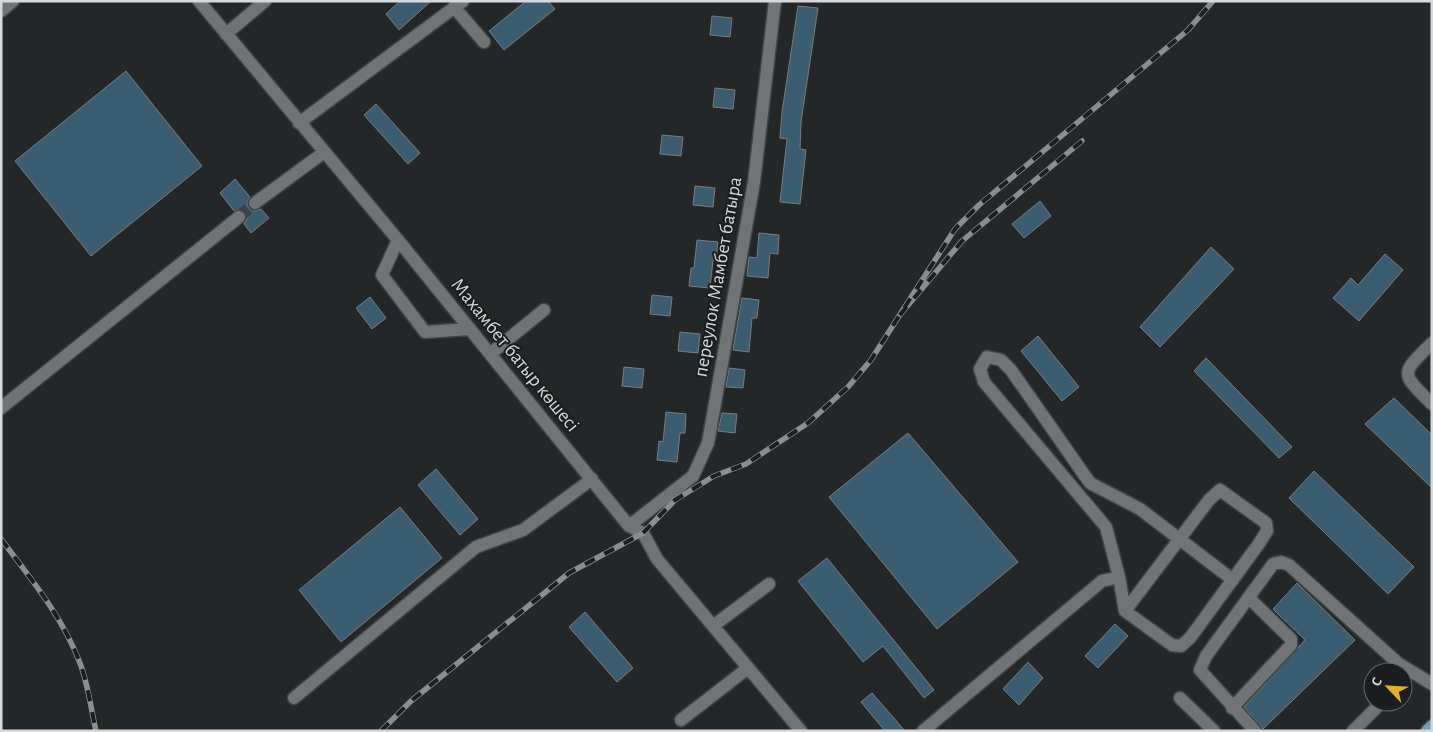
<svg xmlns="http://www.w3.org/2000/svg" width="1433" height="732" font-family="'Alegreya Sans',sans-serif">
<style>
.building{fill:#3a5d72;stroke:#7a7d7f}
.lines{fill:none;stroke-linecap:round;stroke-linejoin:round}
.minor-tunnel{stroke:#3f4243;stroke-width:12;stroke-dasharray:12 6;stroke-linecap:butt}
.minor-casing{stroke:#414445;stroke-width:15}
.major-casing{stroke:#414445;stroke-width:15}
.minor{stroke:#717476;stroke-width:12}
.major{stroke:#64a3c6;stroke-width:12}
.rail-casing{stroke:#8b8d8e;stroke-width:5.5}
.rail{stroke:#1b1d1f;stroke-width:4;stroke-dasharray:11;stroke-linecap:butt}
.labels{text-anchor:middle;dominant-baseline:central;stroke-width:4;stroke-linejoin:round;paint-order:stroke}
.street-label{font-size:20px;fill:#d6d8d9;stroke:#1b1d1f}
</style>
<rect width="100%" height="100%" fill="#242728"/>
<path class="building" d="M400 1H431L399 30 386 14Z
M526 1H548L555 9 504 50 489 31Z
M798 6 818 8 801 122 800 149 806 150 800 204 780 202 787 139 780 138 782 112Z
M712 16 732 18 730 37 710 35Z
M126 71 202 166 91 256 15 161Z
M715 88 735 90 733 109 713 107Z
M376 104 420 153 408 164 364 115Z
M662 135 683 137 681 156 660 154Z
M235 179 250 197 247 203 249 208 255 211 261 209 269 218 251 233 244 224 247 219 246 212 241 209 234 211 220 193Z
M695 186 715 188 713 207 693 205Z
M1040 201 1051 216 1024 238 1012 224Z
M759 233 779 235 778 254 770 253 768 278 747 276 749 257 757 258Z
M697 240 718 242 716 261 713 260 710 288 689 286 691 268H694Z
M1211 247 1234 269 1160 347 1140 327Z
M1385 254 1403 270 1359 321 1333 298 1351 278 1358 285Z
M652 295 672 297 670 316 650 314Z
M370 297 386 318 372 329 356 308Z
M742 298 759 300 757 318H752L749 352 733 350Z
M680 332 700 334 698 353 678 351Z
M1038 336 1079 387 1062 401 1021 351Z
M1206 358 1292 447 1279 458 1194 371Z
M624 367 644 369 642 388 622 386Z
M729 368 745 370 743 388 726 387Z
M1394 398 1432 435V488L1365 424Z
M666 412 686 414 685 433H680L677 462 657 460 659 441 663 442Z
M722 413 737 414 735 433 718 431Z
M908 433 1018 562 937 629 829 497Z
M436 469 478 519 460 535 418 485Z
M1314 471 1414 567 1388 594 1289 498Z
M400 507 442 558 341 642 299 590Z
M827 558 934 690 924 698 883 646 863 662 798 581Z
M1297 583 1355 640 1263 729 1244 707 1305 640 1273 609Z
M585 612 633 668 617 682 569 627Z
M1115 624 1128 636 1098 668 1085 656Z
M1028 662 1043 678 1019 705 1003 689Z
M872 693 905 731H885L861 702Z"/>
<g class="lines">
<path class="minor-tunnel" d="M239 217 255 203"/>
<defs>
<path id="minor" d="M199 1 398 240 629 526 643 533 657 559 801 731
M454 7 484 42
M1 11 13 1
M226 34 265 1
M299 123 463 1
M255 203 323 153
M398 240 382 275 425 332 470 329
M1432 343C1400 375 1400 372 1432 404
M490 354 544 310
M1 408 239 217
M629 526 693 476 708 443 754 182 775 1
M1119 577 1106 527 984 382 980 369 987 357 1001 360 1011 370 1090 483 1140 509 1233 580
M713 626 769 584
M294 698 476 547 523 530 592 479
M1180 698 1214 731
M1232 708 1291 645V639L1249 598
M681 720 748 668
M923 731 1102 581 1119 577 1125 611 1172 645 1181 646 1190 638 1258 545 1267 531 1266 523 1220 490 1209 500 1125 611
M1255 731 1200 670 1206 656 1273 564 1281 562 1289 565 1399 664 1432 684
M1353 731 1382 702"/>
<path id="major" d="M1427 731 1432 726"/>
</defs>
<use href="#minor" class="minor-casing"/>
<use href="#major" class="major-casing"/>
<use href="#minor" class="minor"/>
<use href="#major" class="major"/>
<defs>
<path id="rail" d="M1082 141 962 241 899 316 955 229 979 205 1188 30 1213 1
M1 539C31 579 62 616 80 663 88 684 91 709 96 731
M381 731 411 701 569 573 643 533 675 500 714 476 746 464 808 423 848 387 871 360 899 316"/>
</defs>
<use href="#rail" class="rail-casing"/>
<use href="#rail" class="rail"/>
</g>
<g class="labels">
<g class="street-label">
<text transform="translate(718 277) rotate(-80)">переулок Мамбет батыра</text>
<text transform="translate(515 355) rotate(51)">Махамбет батыр көшесі</text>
</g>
</g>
<rect width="1433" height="732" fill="none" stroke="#d6d8d9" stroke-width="5"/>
<g transform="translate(1388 687) rotate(295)"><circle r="24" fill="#1b1d1f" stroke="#666869"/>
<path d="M0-4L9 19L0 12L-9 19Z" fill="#e1af34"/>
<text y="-8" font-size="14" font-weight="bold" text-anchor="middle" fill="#d6d8d9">С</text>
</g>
</svg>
